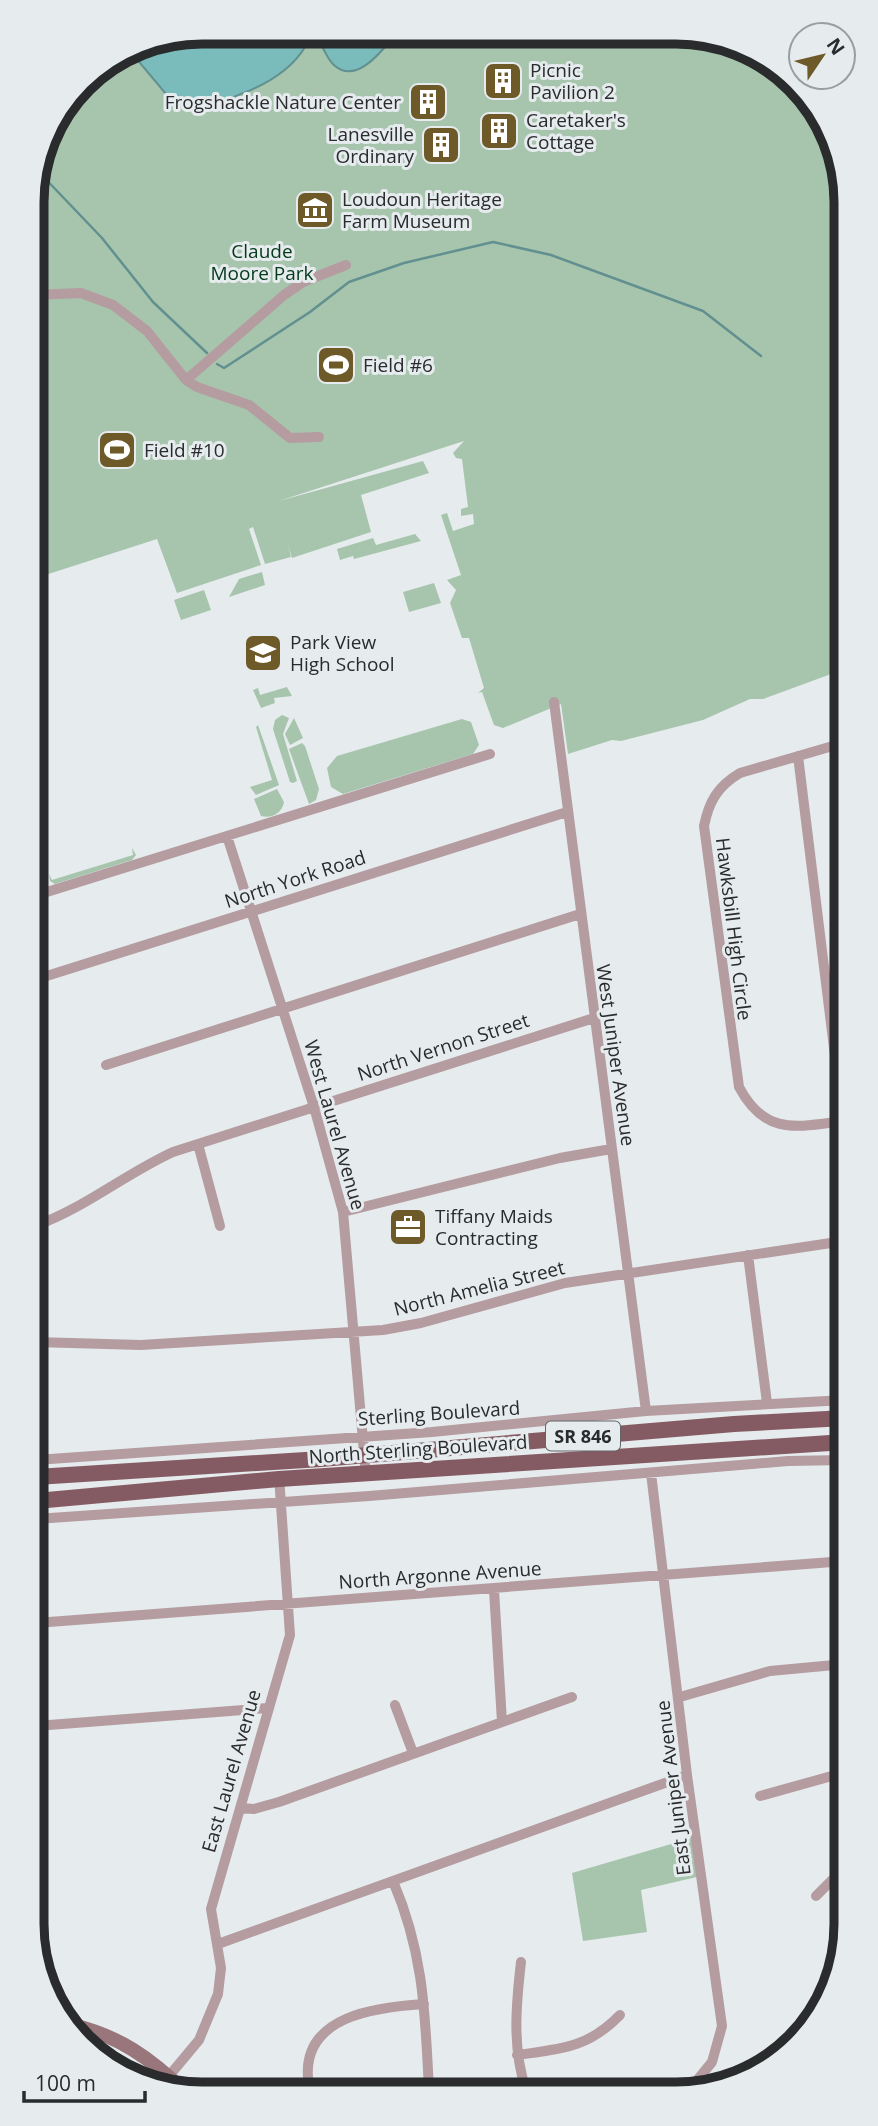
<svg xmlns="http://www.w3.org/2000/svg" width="878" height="2126" font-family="'Open Sans',sans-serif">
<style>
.green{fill:#a7c5ad}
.water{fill:#7abbbb;stroke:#629090;stroke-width:2}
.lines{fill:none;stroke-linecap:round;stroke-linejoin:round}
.stream{stroke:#629090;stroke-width:2.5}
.street{stroke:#b49ca0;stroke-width:10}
.secondary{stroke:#99767c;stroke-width:14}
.primary{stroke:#855b63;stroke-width:16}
.labels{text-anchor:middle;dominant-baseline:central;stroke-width:6;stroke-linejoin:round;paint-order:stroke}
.shield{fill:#e6ebee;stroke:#626566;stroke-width:2}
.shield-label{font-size:18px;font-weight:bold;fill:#292b2c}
.poi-label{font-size:19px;fill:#292b2c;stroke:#e6ebee;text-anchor:start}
.park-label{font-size:19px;fill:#043919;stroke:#e6ebee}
.street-label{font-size:19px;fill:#292b2c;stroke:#e6ebee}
.rim{fill:none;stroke:#292b2c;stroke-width:9}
</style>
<rect width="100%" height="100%" fill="#e6ebee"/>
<path class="green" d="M202 32 709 35 789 74 841 158 842 670 763 699H750L703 720 621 741 612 740 568 754 561 704 503 728 494 725 482 692 478 693 484 688 469 638H462L450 603 456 590 447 580 461 575 441 515 447 513 453 531 474 524 473 514 461 516V509L468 507 462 459 456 458 453 453 464 441 279 501 423 461 429 473 361 495 371 532 292 558 288 545 291 557 265 564 253 527 249 529 261 565 177 593 157 539 33 579 32 190 49 127 89 74 137 44Z
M415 534 421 541 354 559 353 556 340 560 337 549 373 538 376 545Z
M262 572 265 585 229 597 239 579Z
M434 583 441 603 409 612 403 592Z
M204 590 211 610 181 620 174 600Z
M287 687 292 696 274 698 275 703 261 708 253 690 258 688 260 695Z
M282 715 289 718 283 734 297 781 293 783 290 782 273 729 275 720Z
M294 718 303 738 290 745 285 734Z
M462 719 471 722 479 745 473 754 343 794 331 787 327 768 337 756Z
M258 725 279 785 256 795 250 787 272 780 256 727Z
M302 743 305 746 319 789 316 800 309 804 289 749Z
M277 789 284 802C282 813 272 819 261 816L254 799Z
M132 848 136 855 132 860 55 884 50 881 49 874 52 880 133 855Z
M695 1837 701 1876 641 1890 647 1932 583 1941 572 1873Z"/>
<path class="water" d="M202 32H294L305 47C283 84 223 105 183 107L166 94 129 50 137 44Z
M315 32 397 33C384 48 358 85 335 66 326 59 321 42 315 32Z"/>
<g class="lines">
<path class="stream" d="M37 170 102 238 153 302 207 353
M217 364 224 368 310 312 349 282 404 263 493 242 551 255 703 311 761 356"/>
<path class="street" d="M32 295 81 293 113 305 147 331 186 380 197 387 249 405 290 438 319 437
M186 380 284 295 303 282 346 265
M554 702 646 1411
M843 743 740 773C718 786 709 801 704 826L739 1087C765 1136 796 1127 844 1121
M798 756 843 1121
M227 836 314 1107 343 1212 366 1475
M34 896 490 754
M34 980 567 812
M106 1065 580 914
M198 1144 220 1226
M343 1212 560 1158 611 1149
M35 1226C85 1208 125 1174 173 1152L594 1018
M748 1255 767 1403
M35 1342 141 1345 383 1330 421 1323 565 1283 844 1241
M36 1460 432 1432 646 1411 845 1400
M651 1473 687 1775 722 2026 712 2062 690 2089
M36 1519 369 1496 788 1461 845 1460
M494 1590 502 1722
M36 1623 845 1561
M680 1697 770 1671 845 1664
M395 1705 413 1753
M36 1726 268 1708
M760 1796 846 1772
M240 1808 254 1809 279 1802 572 1697
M393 1881C424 1954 425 2012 429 2090
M816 1896 832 1880 846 1876
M218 1944 687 1775
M521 1962C516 2005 512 2048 526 2090
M517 2055C561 2049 588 2048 620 2015
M169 2076 199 2040 218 1994 221 1968 211 1909 290 1635 279 1476
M308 2078C303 2015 378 2007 424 2004"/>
<path class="secondary" d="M73 2025C119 2036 150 2058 184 2091"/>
<path class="primary" d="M36 1477 321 1459 734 1424 845 1418
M36 1501 279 1479 845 1442"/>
</g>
<defs>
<symbol id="building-square" viewBox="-11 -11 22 22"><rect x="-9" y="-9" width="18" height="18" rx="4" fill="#6d5a28" stroke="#e6ebee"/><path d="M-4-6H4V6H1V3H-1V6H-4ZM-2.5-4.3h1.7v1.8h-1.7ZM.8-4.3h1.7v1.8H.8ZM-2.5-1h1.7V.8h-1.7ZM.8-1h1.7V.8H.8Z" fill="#fff"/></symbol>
<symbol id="museum-square" viewBox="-11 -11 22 22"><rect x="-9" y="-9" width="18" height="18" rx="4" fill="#6d5a28" stroke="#e6ebee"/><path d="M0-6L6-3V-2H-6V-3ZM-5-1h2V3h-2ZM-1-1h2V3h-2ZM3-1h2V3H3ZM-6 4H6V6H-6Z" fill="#fff"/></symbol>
<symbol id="stadium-square" viewBox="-11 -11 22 22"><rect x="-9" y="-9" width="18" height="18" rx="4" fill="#6d5a28" stroke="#e6ebee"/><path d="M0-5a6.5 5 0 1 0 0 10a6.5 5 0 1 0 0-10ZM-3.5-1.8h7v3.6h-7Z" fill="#fff"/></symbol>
<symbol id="school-square" viewBox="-11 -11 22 22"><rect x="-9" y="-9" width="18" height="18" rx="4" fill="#6d5a28" stroke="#e6ebee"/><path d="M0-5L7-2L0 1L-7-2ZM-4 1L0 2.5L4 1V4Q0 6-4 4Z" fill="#fff"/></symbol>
<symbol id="office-square" viewBox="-11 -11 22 22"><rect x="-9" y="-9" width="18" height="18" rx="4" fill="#6d5a28" stroke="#e6ebee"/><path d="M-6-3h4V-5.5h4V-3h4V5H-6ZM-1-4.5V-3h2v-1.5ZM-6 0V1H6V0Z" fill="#fff"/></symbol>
</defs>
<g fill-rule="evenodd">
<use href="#building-square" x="481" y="59" width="44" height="44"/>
<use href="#building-square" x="406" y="80" width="44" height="44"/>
<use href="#building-square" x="477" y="109" width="44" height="44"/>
<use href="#building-square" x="419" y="123" width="44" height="44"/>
<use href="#museum-square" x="293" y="188" width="44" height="44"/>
<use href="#stadium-square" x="314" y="343" width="44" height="44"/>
<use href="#stadium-square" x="95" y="428" width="44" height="44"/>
<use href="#school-square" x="241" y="631" width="44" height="44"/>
<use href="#office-square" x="386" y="1205" width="44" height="44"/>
</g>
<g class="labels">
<rect class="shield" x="546" y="1421.5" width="74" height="29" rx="5"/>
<g class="shield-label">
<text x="583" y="1436">SR 846</text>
</g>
<g class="poi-label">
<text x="530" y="70">Picnic<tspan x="530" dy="22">Pavilion 2</tspan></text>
<text x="401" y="102" text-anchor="end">Frogshackle Nature Center</text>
<text x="526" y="120">Caretaker's<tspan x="526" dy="22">Cottage</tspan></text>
<text x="414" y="134" text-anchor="end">Lanesville<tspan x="414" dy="22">Ordinary</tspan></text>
<text x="342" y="199">Loudoun Heritage<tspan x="342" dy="22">Farm Museum</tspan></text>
<text x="363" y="365">Field #6</text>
<text x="144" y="450">Field #10</text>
<text x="290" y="642">Park View<tspan x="290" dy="22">High School</tspan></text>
<text x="435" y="1216">Tiffany Maids<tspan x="435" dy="22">Contracting</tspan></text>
</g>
<g class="park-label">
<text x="262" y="251">Claude<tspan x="262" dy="22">Moore Park</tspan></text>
</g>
<g class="street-label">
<text transform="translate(295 879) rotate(-18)">North York Road</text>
<text transform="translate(734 929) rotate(83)">Hawksbill High Circle</text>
<text transform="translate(443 1047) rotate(-18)">North Vernon Street</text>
<text transform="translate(616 1055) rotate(82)">West Juniper Avenue</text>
<text transform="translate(335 1125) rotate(74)">West Laurel Avenue</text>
<text transform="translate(479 1288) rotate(-14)">North Amelia Street</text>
<text transform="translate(439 1413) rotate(-4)">Sterling Boulevard</text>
<text transform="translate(418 1449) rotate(-4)">North Sterling Boulevard</text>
<text transform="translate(440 1575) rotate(-4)">North Argonne Avenue</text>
<text transform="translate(231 1771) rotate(-74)">East Laurel Avenue</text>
<text transform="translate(673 1788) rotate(-97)">East Juniper Avenue</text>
</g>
</g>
<path d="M0 0H878V2126H0ZM202 44H676A158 158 0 0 1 834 202V1924A158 158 0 0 1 676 2082H202A158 158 0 0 1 44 1924V202A158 158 0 0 1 202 44Z" fill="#e6ebee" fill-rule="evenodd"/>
<path class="rim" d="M202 44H676A158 158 0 0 1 834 202V1924A158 158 0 0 1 676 2082H202A158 158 0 0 1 44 1924V202A158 158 0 0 1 202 44Z"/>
<g transform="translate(822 56) rotate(55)"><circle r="33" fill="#e6ebee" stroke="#9a9ea0" stroke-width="2"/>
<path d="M0-5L12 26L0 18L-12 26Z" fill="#6d5a28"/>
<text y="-10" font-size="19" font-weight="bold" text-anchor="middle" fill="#292b2c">N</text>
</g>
<path d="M24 2091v10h121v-10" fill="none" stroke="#292b2c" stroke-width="3.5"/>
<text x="35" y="2091" font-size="21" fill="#292b2c" stroke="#e6ebee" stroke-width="5" paint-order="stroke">100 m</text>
</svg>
